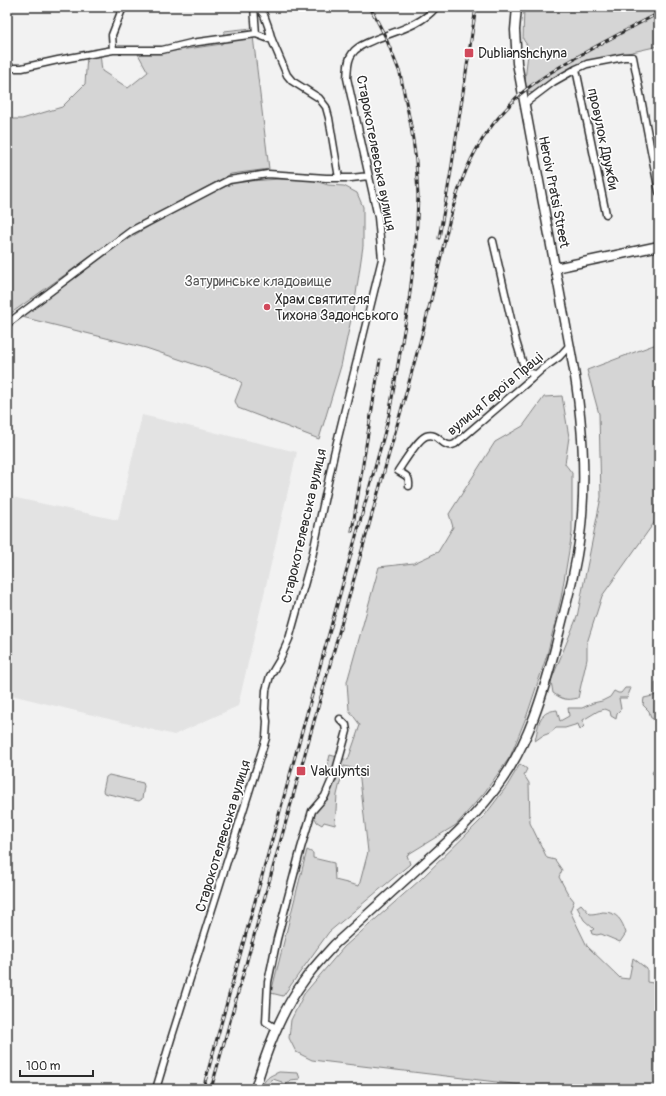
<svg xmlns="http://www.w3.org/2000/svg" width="666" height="1096" font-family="Pangolin,sans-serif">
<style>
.built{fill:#e3e3e3}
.green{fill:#d5d5d5;stroke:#808080}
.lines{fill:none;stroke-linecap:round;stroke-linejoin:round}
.street-casing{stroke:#2b2b2b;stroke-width:9}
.secondary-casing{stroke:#2b2b2b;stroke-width:11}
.street{stroke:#fff;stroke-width:6}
.secondary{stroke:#fff;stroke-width:8}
.rail-casing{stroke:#2b2b2b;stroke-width:3}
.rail{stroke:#fff;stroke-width:1.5;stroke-dasharray:4.5;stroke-linecap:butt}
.poi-dot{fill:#d1495b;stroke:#fff;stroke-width:1.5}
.labels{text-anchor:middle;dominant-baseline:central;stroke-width:3;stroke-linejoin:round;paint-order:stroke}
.poi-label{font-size:14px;fill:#2b2b2b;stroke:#fff;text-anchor:start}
.street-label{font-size:14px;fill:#2b2b2b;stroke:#fff}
.park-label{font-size:14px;fill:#565656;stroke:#fff}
</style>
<rect width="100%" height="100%" fill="#f2f2f2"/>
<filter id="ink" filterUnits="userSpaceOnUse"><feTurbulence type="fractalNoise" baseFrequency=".025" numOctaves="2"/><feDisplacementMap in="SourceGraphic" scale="8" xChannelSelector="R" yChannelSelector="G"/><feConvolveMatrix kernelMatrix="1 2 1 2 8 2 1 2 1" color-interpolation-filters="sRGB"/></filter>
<g filter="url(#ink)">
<path class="built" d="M142 415 297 452 238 706 174 735 7 694V496L118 520Z"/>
<path class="green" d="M524 7H659V46L610 57 575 66 542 85 534 93 529 92 525 84 526 71 528 53 527 45 523 39Z
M252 28 269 169 231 174 132 227 7 316V119H22L62 107 85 84 87 56 100 54 102 71 128 88 148 72 138 54 166 52 222 44 224 31Z
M279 179 312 180 328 185 344 186 357 193 363 207V246L355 301 341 366 319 439 238 408 235 401 242 383 235 378 146 348 22 317 120 244 159 220 206 195 236 182Z
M659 343V511L656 520 602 596 587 643V659L578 698C566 701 562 699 553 693L551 681 577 617 601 497 599 414 587 370Z
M562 396 569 437 565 464 572 473V533L561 598 547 655 527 715 510 757 484 793 456 825 407 855 410 864 329 932 283 996 271 993 307 850 313 853V858L334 863 335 880 359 886 368 852 359 770 344 766 337 795 335 825 324 822 322 825 317 822 314 816 329 780 327 767 330 755 348 760 360 725 349 710 347 682 379 567 414 563 438 552 453 527 449 514 495 442 523 426 544 397Z
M655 682 659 684V718L656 720 651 718 649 711 643 705 644 698 657 695 655 692Z
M625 688H631L627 698H619L621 709 617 713 616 719 611 716 610 711 605 709 598 711 583 720 584 726 580 730 578 724 565 728H556L550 733 542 736 535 741C539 725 537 712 557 710L560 721 569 716 568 708H582L593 703 602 701 610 697 614 691 618 693H621Z
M658 762 659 764V780L652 773Z
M520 764 527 769 524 775 529 783 530 823 547 858 555 860 562 870 559 877 567 892 574 901 570 911 587 946 620 978 629 979 633 958 647 969V982L659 984V1089H555L312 1060 296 1052 289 1038 291 1020 304 994 344 947 420 880 482 819 507 786Z
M109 775 143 783 144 786 142 799 139 801 104 793 103 791 106 777Z
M581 904 590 914C594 914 598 913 603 912 618 912 622 921 626 933L620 942 601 934 597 935 592 934 591 931 594 929 584 920 577 907Z
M279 1072 298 1073 300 1079 290 1080 286 1085 296 1088 297 1089H280L282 1082 273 1079 269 1082 272 1088 261 1089C265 1078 269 1076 279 1072Z"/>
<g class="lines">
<defs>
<path id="street" d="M254 7 256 34
M258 7 264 15 268 26 272 40 287 75 292 81 319 98 326 107 329 118 339 178
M113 50H162L191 43 256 34 272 40
M7 68H22L58 60 113 50 112 35 123 7
M576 69 606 214
M524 104 553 82 576 69 587 64 624 57H633L659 192
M493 241 516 341 522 361 527 372 535 374
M7 324 131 231 229 180 268 174 326 178H351L369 176
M409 486C410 476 406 476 398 471 404 462 418 439 426 436 439 431 442 450 455 444L531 379 542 369 559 357 570 345
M277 1029 266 1022 268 982 277 939 301 848 312 811 325 796 336 770 347 731 346 725 340 719
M156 1089 171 1039 266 738 267 721 265 709 266 690 270 676 279 661 289 639 312 557 334 454 382 259 378 217 347 78C348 70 347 60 352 54 357 46 367 43 376 39 396 31 422 25 436 7"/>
<path id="secondary" d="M555 268 659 246
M255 1089C266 1052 280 1013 303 982 312 968 324 956 335 944 365 917 395 889 425 862 453 837 481 811 502 780 529 741 543 694 555 649 566 605 579 560 582 515 586 461 581 407 571 353L517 63 515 30 517 7"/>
</defs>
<use href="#street" class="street-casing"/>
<use href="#secondary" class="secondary-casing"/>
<use href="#street" class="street"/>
<use href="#secondary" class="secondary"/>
<defs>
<path id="rail" d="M439 238 451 171 476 7
M352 531 380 360
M203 1089 384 435 389 415 408 308 416 245 418 196 416 161 411 126 400 73 385 36 370 7
M211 1089 408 386C417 352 427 318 435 283 450 218 459 157 508 107 512 102 517 96 523 92 542 76 563 65 584 53 609 39 634 26 659 13"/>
</defs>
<use href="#rail" class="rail-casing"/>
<use href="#rail" class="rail"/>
</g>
</g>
<g class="poi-dot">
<rect x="464" y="48" width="10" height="10" rx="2"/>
<circle cx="267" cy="307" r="4"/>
<rect x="296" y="766" width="10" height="10" rx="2"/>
</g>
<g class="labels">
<g class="poi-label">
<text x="478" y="53">Dublianshchyna</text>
<text x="275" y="299">Храм святителя<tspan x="275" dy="16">Тихона Задонського</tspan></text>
<text x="310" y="771">Vakulyntsi</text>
</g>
<g class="street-label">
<text transform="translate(603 139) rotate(78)">провулок Дружби</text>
<text transform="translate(376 153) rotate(79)">Старокотелевська вулиця</text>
<text transform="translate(554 192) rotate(79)">Heroiv Pratsi Street</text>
<text transform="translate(495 394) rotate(-40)">вулиця Героїв Праці</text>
<text transform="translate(304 526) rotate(-77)">Старокотелевська вулиця</text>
<text transform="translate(223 836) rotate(-73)">Старокотелевська вулиця</text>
</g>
<g class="park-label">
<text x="258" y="281">Затуринське кладовище</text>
</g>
</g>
<rect width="666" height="1096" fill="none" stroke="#fff" stroke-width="24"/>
<rect x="12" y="12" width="642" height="1072" fill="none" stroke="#2b2b2b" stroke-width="1.5" filter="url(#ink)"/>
<path d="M20 1070v6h73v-6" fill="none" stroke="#2b2b2b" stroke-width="2"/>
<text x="26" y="1070" font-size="12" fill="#2b2b2b" stroke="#ffffff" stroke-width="3" paint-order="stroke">100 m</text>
</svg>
